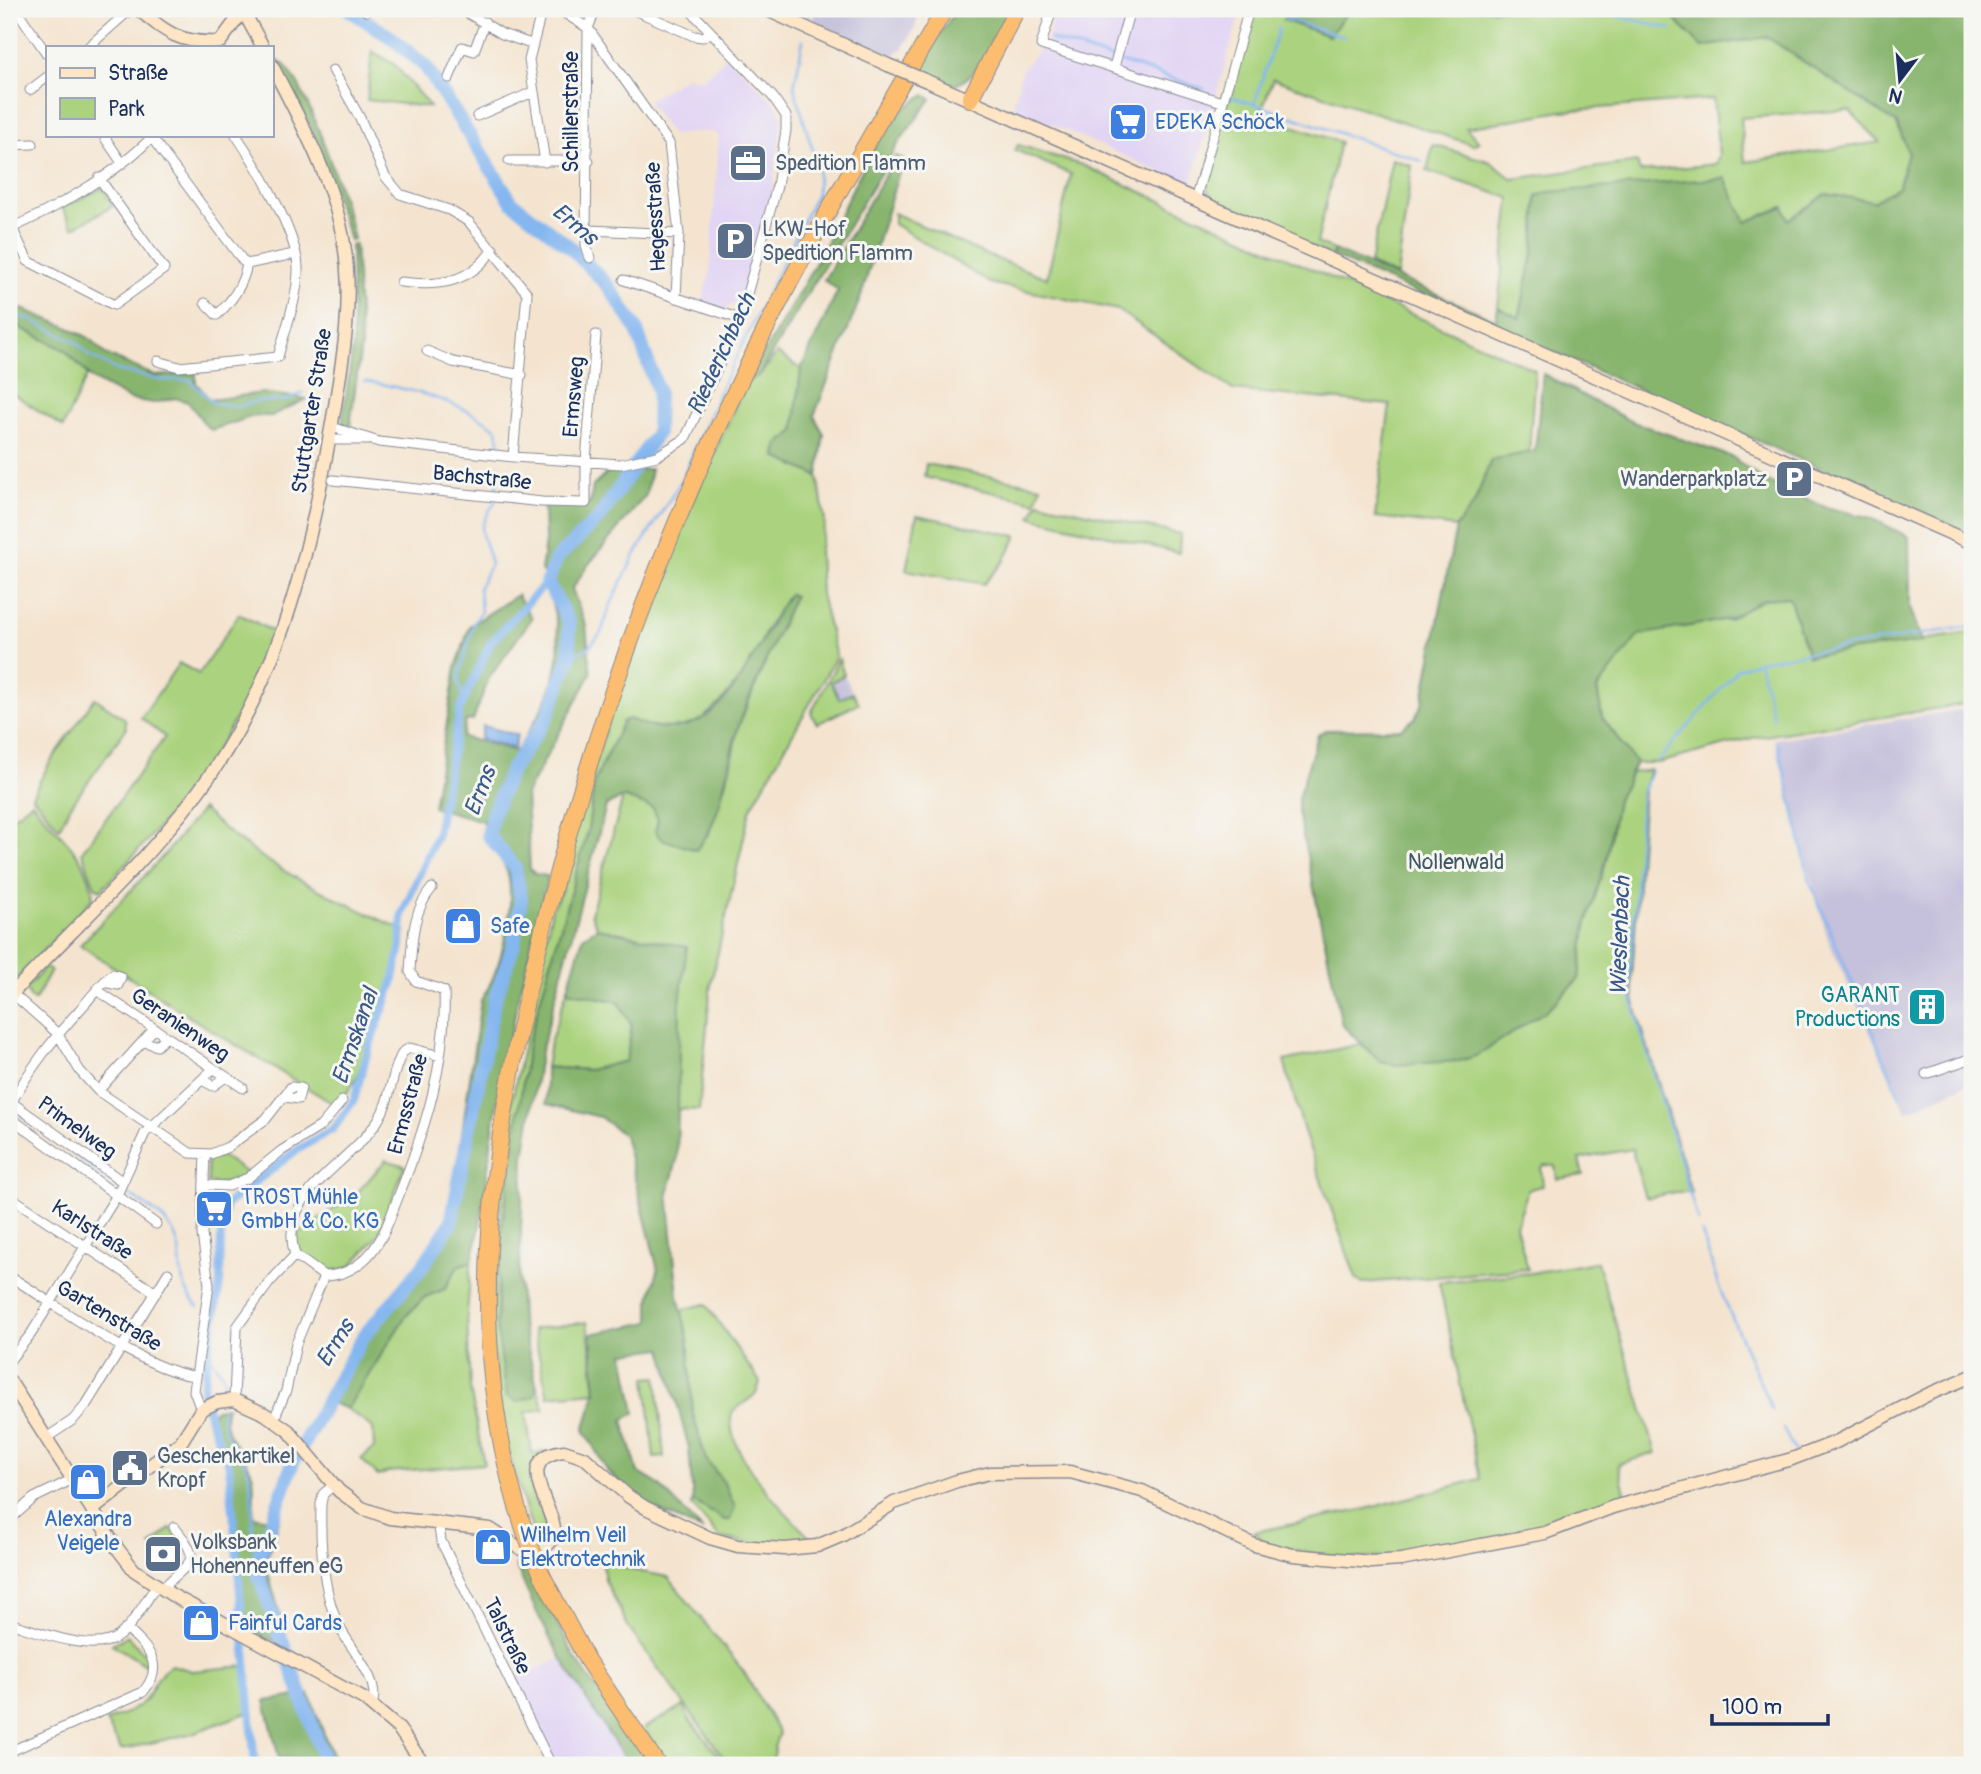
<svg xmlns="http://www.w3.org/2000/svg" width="1981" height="1774" font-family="Pangolin,sans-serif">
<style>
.built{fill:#e1d4f4}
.industrial{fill:#c5c0db}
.green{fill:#abd37f;stroke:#63816e;stroke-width:2;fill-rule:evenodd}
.forest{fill:#88b56e;stroke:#527266;stroke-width:2}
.water{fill:#84b6f0;stroke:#5072a7;stroke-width:2}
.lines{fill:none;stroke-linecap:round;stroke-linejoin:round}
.stream{stroke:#84b6f0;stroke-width:2.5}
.canal{stroke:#84b6f0;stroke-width:8}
.river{stroke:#84b6f0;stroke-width:14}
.street-casing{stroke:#888a96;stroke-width:11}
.secondary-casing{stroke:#888a96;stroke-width:15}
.highway-casing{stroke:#888a96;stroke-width:18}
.street{stroke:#fff;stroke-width:9}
.secondary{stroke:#fee5c5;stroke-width:12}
.highway{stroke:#fcbd6f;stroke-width:16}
.secondary-bridge-casing{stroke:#888a96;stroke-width:15;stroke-linecap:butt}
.highway-bridge-casing{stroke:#888a96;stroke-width:18;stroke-linecap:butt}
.secondary-bridge{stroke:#fee5c5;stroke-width:12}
.highway-bridge{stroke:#fcbd6f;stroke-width:16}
.labels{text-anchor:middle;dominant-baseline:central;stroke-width:6;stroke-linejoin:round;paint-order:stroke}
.street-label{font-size:21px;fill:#1b2f5e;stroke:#f6f6f2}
.shop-label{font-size:21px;fill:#366cbe;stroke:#f6f6f2;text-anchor:start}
.service-label{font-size:21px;fill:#4e5e75;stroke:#f6f6f2;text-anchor:start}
.park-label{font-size:21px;fill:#3f5866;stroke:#f6f6f2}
.culture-label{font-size:21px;fill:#0d838f;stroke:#f6f6f2;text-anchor:end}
.water-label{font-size:23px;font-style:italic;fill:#3a588a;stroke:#f6f6f2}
</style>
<rect width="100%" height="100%" fill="#f6f6f2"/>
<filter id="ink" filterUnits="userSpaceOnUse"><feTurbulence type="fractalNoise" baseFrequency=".0143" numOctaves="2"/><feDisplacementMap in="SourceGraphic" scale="14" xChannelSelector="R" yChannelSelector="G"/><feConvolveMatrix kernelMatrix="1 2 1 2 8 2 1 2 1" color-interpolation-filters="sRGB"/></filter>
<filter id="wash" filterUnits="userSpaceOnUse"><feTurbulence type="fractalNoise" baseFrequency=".00686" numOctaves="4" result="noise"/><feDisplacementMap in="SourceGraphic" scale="28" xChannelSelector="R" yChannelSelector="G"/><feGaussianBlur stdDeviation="1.57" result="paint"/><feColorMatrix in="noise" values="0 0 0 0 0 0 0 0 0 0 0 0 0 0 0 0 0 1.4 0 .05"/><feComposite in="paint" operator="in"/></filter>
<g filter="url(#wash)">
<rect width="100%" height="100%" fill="#f4e4cf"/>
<path class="built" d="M1056 9H1241L1192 181 1184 182 1013 107 1022 70 1047 40Z
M727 56 775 104 782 118 772 192 742 297 725 310 702 302 710 273 719 135 707 131 672 135 647 101 688 76 702 80Z
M560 1658 574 1680 629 1765H554L513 1682Z"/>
<path class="industrial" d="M814 9H919V13L915 28 902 49 892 56 821 25 813 20Z
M844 675 853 693 839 700 830 682Z
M1972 708V1082L1906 1112 1828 940 1774 739Z"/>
<path class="green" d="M1254 9H1292L1283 20 1348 10 1345 9H1664L1702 47 1767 37 1897 124 1908 152 1899 186 1874 202 1826 194 1788 221 1783 207 1746 222 1537 197 1534 250 1519 319 1498 307 1510 198 1427 171 1433 145 1491 162 1512 179 1637 162 1640 172 1716 164 1719 155 1713 99 1562 111 1466 128 1479 142 1473 145 1273 79 1260 115 1340 142 1317 243 1334 250 1331 256 1216 201 1207 190V175ZM1849 110 1880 142 1745 162 1741 118Z
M372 51 395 65 430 107 367 100Z
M1018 145 1082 165 1535 370 1529 453 1491 460 1474 504 1456 527 1375 517 1390 405 1233 390 1118 310 990 283 894 224V213L984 254 1047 278 1071 174 1015 150Z
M1392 159 1412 166 1397 276 1370 264Z
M103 187 113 206 73 228 62 208Z
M9 322 65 350 88 374 63 427 9 391Z
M777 353 801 369 794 432 778 444 776 457 818 476 825 522 819 552 821 594 836 657 750 810 711 983 699 1110 677 1109 680 1002 686 947 597 928 591 914 623 797 653 808 658 820 708 836 730 769 738 727 793 596 770 622 750 666 721 702 696 724 673 730 651 728 629 719 595 780 588 830 528 1044 507 1396 518 1401 534 1396 537 1387 544 1409 526 1412 532 1453 545 1452C518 1491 548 1501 549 1539L538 1549 501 1428 491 1326 507 1124 552 909 562 890 573 837 605 731 677 537 746 382 761 374Z
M926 464 1041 486 1036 502 924 477Z
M1039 502 1180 534 1179 553 1031 517Z
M917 515 1017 536 1004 561 984 584 906 570Z
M1789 597 1808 656 1972 633V703L1752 738 1658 763H1636L1602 717 1597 689 1639 634 1729 619 1764 598Z
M239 614 274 632C240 734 175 814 101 890L95 887 82 852 165 737 141 718 179 663 199 674Z
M839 659 844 675 831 682 839 699 853 693 859 703 817 724 811 713Z
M95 698 125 719 126 729 70 807 59 828 32 796 49 764Z
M1650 770 1644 789 1632 979 1635 1005 1691 1192H1675L1648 1198 1644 1195 1632 1149 1579 1159 1583 1175 1557 1179 1555 1166 1544 1165 1541 1169 1543 1185 1528 1190 1516 1226 1528 1269 1363 1283 1356 1278 1305 1135 1284 1061 1360 1044 1381 1062 1547 1010 1579 979 1586 926 1606 861 1617 800 1631 773Z
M32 802C55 833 91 856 93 898L9 987V820Z
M202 809C265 869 328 895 405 931 389 989 377 1058 337 1106L193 1019 80 945 165 854Z
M45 967 51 971 35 1000 31 999 26 989Z
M567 991 619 1002 632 1026 626 1061 589 1070 546 1067 550 1043Z
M222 1156 248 1174 225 1183H208L207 1158Z
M386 1160 405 1166 378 1236 350 1267 324 1273 297 1253 296 1235 357 1193Z
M468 1262 471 1264 467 1314 470 1389 484 1464 388 1472 378 1476 361 1459 374 1448 373 1428 347 1409 405 1317 425 1297 445 1289 458 1266Z
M1597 1262 1656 1453 1618 1464 1627 1500 1542 1529 1398 1557 1344 1559 1269 1545 1254 1532 1366 1509 1480 1479 1439 1282 1531 1273Z
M706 1304 760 1382 756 1394 732 1412C722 1452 787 1514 813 1541L756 1544 720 1538 691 1504 693 1501 725 1520 724 1483 706 1459 693 1415 688 1338 681 1310Z
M587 1322 596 1392 548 1396 533 1329Z
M657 1377 664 1457 654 1458 646 1378Z
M171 1528 184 1546 179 1547V1555H185L182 1563 165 1541 155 1549 151 1545Z
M601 1555 627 1569 668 1577 744 1672 779 1733 774 1747 773 1765H729L630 1630 605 1580Z
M127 1636 147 1656 149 1667 112 1644Z
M171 1665 192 1671 244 1666 249 1712 193 1733 121 1750 106 1721C119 1716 135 1711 145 1700 155 1687 156 1674 171 1665Z
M684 1706 689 1719 726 1765H666L644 1728Z"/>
<path class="forest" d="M957 9H1010C999 29 978 82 953 85L916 68Z
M1292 9H1345L1349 10 1329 36 1283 20Z
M1664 9H1972V534L1332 256 1334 250 1496 320 1498 307 1519 318 1534 250 1537 196 1547 192 1725 178 1746 222 1784 207 1788 220 1826 194 1874 201 1899 186 1908 152 1897 124 1767 37 1702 47Z
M276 60C302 63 348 210 354 239L350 240 311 128Z
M925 95 931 99 899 142 758 376 746 382C774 338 799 293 824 248 849 201 876 119 925 95Z
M896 156 903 159 861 296 814 416 824 434 818 476 776 457 778 444 794 432 801 369 838 290 824 280Z
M355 244 361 346 350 426 342 424 353 346 351 245Z
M9 304 65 326 89 338 105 354 155 376 196 373V383L210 400 262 393 307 399 271 416H254L212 430 208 428 188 402 175 398 154 403 129 399 93 380 65 350 9 322Z
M1543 374 1630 421 1732 457 1762 479 1825 507 1871 518 1909 537 1910 607 1922 642 1808 656 1789 597 1764 599 1729 619 1639 635 1597 689 1602 717 1636 763 1617 800 1606 861 1586 926 1579 979 1547 1010 1478 1055 1460 1061 1395 1065 1381 1062 1342 1025 1298 812V798L1318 735 1326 730 1400 729 1415 718 1422 705 1456 527 1474 504 1491 460 1535 451Z
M651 469 646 495 588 565 572 589 586 626 591 674 526 794 530 869 535 874 548 876C529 954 509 1032 496 1111 487 1162 485 1214 471 1264L468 1262 458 1266 445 1289 425 1297 405 1317 347 1409 329 1402 377 1325 449 1226 481 1000C501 971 516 909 508 874 502 853 484 849 483 821L433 807 456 667 470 626 517 595 532 618 489 678 473 720 466 721 462 737 517 751C550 697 571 664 551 600L557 588 541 571 545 541 544 504H590L593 486 609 471Z
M789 594 794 596C776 639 755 681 739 725 724 766 726 815 696 850L661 839 655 831 658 820 653 808 623 797 606 806 540 1055 524 1157 519 1277 521 1320 537 1387 534 1396 517 1402 507 1396 496 1325 501 1235 528 1044 588 830 595 780 623 721 629 719C724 759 747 655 789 594Z
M597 928 687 947 680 1002 677 1159 668 1193 678 1296 688 1338 693 1415 706 1459 724 1483 735 1507 730 1520H725L693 1501 689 1448 662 1348 624 1353 635 1413 623 1420 638 1472 659 1485 703 1531 644 1504 608 1472 584 1430 596 1392 591 1334 650 1322V1299L658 1270 624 1135 600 1117 546 1104V1067L589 1070 626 1061 632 1026 619 1002 567 991 583 937Z
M227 1407C217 1435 247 1452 253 1477 255 1488 253 1504 253 1516L279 1521 265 1564 290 1648 244 1627 231 1466 211 1416 216 1409Z
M527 1562 575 1658 651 1765H629C587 1701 544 1638 516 1565Z
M309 1694 335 1763 336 1765H319L315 1759 279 1758 265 1701Z"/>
<path class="water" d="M483 726 517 735 514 748 480 739Z"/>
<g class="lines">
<path class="stream" d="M1590 9 1671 29
M808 17 809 9
M1286 19 1344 37
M1285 20 1294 9
M1050 39 1110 58
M1122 62 1204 89
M1230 97 1254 104 1279 28
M1254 104 1422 161
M9 314 29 319 76 342 90 356 117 370 160 380H190L212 402 237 407 257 401H284L303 393
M364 381C410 389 459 400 497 429L500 448
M496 494 499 466
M570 656 587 649 601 633 610 606 635 555 680 483 719 392 817 193 818 168 794 87 803 40
M1759 661 1773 718
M464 701 458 680 474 623 481 612 479 587 491 564C482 528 474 535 496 500
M1778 744 1810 882 1900 1097
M1658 761 1738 669 1759 661 1972 626
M1652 771 1642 792 1640 814 1630 983 1633 1005 1698 1221
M12 1108 115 1185
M124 1191C140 1202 161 1213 172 1230 188 1256 170 1276 198 1307
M1702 1233 1718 1285 1772 1410
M207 1352 224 1377 225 1396
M224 1406C216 1439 243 1447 249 1475 255 1503 250 1537 256 1567
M1783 1429 1795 1451"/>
<path class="canal" d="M255 1765 229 1465 210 1419 203 1388 220 1283 221 1229 226 1205 294 1152 334 1128 354 1100 369 1047 393 983 401 945 402 914 437 834 460 709 491 642 547 582"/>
<path class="river" d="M326 1765 256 1567 293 1462 363 1337 422 1267 451 1223 494 1002 514 943 521 899 515 868 488 835 493 813 511 770 547 717 570 656 569 622 547 582 557 558 599 518 657 433 658 391 636 328 609 287 571 248 512 202 426 67 392 38 348 9"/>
</g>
</g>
<g filter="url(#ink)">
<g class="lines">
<defs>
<path id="street" d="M16 9 47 54
M461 9 502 34 531 44
M542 9 529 60 545 162
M558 9 588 28 669 143 679 234 676 298
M632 9 694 36 703 37 710 33
M1052 9 1041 45 1222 102
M366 11 367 9
M88 47 131 9
M1114 67 1130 9
M333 70 360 118 385 176 400 194 449 210 469 222 527 293 513 457
M449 78 462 47 474 51 485 22
M30 90 47 77
M477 116 533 92
M103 135 122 163
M152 138 243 261 247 264 294 254
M9 145 33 144
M509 161H589
M1196 197 1249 9
M12 228 28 261 114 305 164 269 99 178
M9 229C56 209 119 172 154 135
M589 230 679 234
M590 258 586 245 588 28 596 9
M624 280 740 319
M401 282C438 287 471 283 493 249
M205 303 217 315C233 300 243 285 247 264
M427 351 453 362 522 375
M158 361 179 367 278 357C285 330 297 300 298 272 300 237 256 164 236 135
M332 427 379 442 513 457 621 464 657 456 685 439 740 319 777 186 786 130V116L773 97 689 9
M329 440H369
M333 480 542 502 586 503V461L596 335
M97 990 243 1088
M12 993 57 1033 80 1071 98 1091 190 1153 211 1154 228 1147 266 1119 291 1087 301 1088 298 1099 285 1097
M143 1041 157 1046 166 1037
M1926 1074 1972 1058
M202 1080 213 1086 226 1077
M98 1091 154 1029
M11 1102 123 1182
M9 1107C29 1069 54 1038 83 1006 93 995 102 982 113 974L121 977 118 985 104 982
M9 1117 156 1224
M205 1185 229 1186 248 1178 281 1151 321 1126 342 1101
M9 1196 156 1293
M295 1255 324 1276C341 1276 355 1269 367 1257 384 1240 390 1217 399 1195 425 1129 447 1062 444 991L416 981 410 972C412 943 412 911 432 888
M295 1255C275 1193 354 1163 380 1117 392 1097 391 1071 403 1052L410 1048 440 1056
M9 1276C56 1304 144 1371 195 1376
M9 1361 31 1334 117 1195 145 1133 213 1069
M234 1400 237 1327 269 1283 295 1255
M201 1410 194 1391 209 1285 202 1234 205 1155
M274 1419 286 1391 296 1344 324 1276
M46 1438 73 1420 86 1405 168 1273
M334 1485 323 1494 321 1504C320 1543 322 1591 339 1626 349 1647 382 1681 372 1704
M9 1520 34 1498 73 1479
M438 1521 441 1541 551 1765
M162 1589C189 1560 205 1564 174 1527
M9 1623C37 1631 96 1656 120 1635 135 1622 145 1602 156 1586
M9 1752 143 1692C166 1665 148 1648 126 1628
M9 1753 15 1765"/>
<path id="secondary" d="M138 9C167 33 180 44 220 42L243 11
M242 9 263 47
M765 9 888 65
M927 81 1972 543
M9 997C77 924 154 856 211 774 283 669 311 546 332 423 342 365 354 303 344 244 334 181 300 120 271 64
M9 1380 114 1544 134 1570 172 1595 364 1699 399 1729 424 1765
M92 1510 181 1442 201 1410 217 1402 234 1400 265 1414 289 1431 339 1491 362 1508 390 1518 490 1529 526 1552 543 1550 554 1538C560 1512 507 1458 564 1451L585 1458 628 1496 646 1508 710 1538 738 1546 785 1549 817 1546 843 1535 894 1503 957 1481 990 1473 1070 1472 1142 1491 1254 1545 1293 1555 1371 1562 1401 1560 1545 1533 1613 1507 1792 1459 1836 1442 1927 1395 1972 1376"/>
<path id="highway" d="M970 99 1017 9
M525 1532C462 1346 489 1157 533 970 582 762 653 557 748 365 807 243 876 126 945 9
M542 1575 587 1660 658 1765"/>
</defs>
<use href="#street" class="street-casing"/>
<use href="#secondary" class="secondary-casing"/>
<use href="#highway" class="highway-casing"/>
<use href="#street" class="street"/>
<use href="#secondary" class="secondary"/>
<use href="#highway" class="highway"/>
<defs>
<path id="secondary-bridge" d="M888 65 927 81"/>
<path id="highway-bridge" d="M525 1532 542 1575"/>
</defs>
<use href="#secondary-bridge" class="secondary-bridge-casing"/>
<use href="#highway-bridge" class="highway-bridge-casing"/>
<use href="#secondary-bridge" class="secondary-bridge"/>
<use href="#highway-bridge" class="highway-bridge"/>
</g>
</g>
<defs>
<symbol id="supermarket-square" viewBox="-11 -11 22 22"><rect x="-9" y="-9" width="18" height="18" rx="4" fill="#3f7fe0" stroke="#f6f6f2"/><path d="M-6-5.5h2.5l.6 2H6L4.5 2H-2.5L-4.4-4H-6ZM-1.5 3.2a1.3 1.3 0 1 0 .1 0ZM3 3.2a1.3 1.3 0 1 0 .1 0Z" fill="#fff"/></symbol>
<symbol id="office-square" viewBox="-11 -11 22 22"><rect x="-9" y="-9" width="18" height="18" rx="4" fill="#5c6f8a" stroke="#f6f6f2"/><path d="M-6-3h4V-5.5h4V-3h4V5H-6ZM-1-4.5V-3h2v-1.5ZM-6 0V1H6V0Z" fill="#fff"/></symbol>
<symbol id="parking-square" viewBox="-11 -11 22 22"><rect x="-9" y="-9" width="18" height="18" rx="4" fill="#5c6f8a" stroke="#f6f6f2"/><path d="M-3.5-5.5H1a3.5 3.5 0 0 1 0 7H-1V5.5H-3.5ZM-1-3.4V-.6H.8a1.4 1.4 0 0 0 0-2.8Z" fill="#fff"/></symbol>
<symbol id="shop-square" viewBox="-11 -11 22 22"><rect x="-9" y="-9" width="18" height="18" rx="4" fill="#3f7fe0" stroke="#f6f6f2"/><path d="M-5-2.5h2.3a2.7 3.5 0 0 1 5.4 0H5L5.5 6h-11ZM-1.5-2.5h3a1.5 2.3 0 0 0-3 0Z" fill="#fff"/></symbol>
<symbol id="building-square" viewBox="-11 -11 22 22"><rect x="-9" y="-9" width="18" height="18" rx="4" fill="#0f9aa8" stroke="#f6f6f2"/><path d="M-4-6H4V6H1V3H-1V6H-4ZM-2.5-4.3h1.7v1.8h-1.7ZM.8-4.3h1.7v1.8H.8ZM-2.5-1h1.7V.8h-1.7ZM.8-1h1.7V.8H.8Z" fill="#fff"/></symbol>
<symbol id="civic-square" viewBox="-11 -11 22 22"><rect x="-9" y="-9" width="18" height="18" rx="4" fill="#5c6f8a" stroke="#f6f6f2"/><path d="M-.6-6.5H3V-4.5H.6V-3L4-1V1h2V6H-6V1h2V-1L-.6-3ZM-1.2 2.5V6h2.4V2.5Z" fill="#fff"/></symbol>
<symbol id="bank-square" viewBox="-11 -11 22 22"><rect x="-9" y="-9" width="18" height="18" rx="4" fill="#5c6f8a" stroke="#f6f6f2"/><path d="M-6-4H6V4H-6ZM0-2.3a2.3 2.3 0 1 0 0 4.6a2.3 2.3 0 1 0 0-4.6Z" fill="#fff"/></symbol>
</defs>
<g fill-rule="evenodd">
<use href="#supermarket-square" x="1106" y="100" width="44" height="44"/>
<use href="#office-square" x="726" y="141" width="44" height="44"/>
<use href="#parking-square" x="713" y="219" width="44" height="44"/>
<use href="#parking-square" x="1772" y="457" width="44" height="44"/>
<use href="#shop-square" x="441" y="904" width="44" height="44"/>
<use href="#building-square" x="1905" y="985" width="44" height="44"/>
<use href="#supermarket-square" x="192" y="1187" width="44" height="44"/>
<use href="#civic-square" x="108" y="1446" width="44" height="44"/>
<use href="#shop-square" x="66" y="1460" width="44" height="44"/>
<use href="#shop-square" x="471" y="1525" width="44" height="44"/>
<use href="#bank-square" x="141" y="1532" width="44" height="44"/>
<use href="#shop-square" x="179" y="1601" width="44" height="44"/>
</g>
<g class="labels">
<g class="street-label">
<text transform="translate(571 112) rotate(-90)">Schillerstraße</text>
<text transform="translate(656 217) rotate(-93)">Hegesstraße</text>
<text transform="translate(574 397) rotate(-85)">Ermsweg</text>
<text transform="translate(312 411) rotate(-81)">Stuttgarter Straße</text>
<text transform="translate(482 478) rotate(6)">Bachstraße</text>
<text transform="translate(180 1025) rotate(34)">Geranienweg</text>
<text transform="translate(408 1104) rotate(-75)">Ermsstraße</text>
<text transform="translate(77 1128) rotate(36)">Primelweg</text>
<text transform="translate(92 1230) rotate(33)">Karlstraße</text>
<text transform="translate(109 1316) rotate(31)">Gartenstraße</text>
<text transform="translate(507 1636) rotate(64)">Talstraße</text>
</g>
<g class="shop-label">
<text x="1155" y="122">EDEKA Schöck</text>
<text x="490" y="926">Safe</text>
<text x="241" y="1197">TROST Mühle<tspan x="241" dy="24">GmbH &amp; Co. KG</tspan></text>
<text x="88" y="1519" text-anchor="middle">Alexandra<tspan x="88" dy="24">Veigele</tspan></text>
<text x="520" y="1535">Wilhelm Veil<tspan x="520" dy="24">Elektrotechnik</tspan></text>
<text x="228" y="1623">Fainful Cards</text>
</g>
<g class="service-label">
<text x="775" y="163">Spedition Flamm</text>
<text x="762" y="229">LKW-Hof<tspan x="762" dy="24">Spedition Flamm</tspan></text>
<text x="1767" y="479" text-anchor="end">Wanderparkplatz</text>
<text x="157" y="1456">Geschenkartikel<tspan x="157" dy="24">Kropf</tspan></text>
<text x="190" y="1542">Volksbank<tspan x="190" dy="24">Hohenneuffen eG</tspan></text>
</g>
<g class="park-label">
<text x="1456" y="862">Nollenwald</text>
</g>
<g class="culture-label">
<text x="1900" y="995">GARANT<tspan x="1900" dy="24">Productions</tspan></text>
</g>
<g class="water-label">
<text transform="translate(575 224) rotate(40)">Erms</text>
<text transform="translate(721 354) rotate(-65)">Riederichbach</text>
<text transform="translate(480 791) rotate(-69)">Erms</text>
<text transform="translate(1620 936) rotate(-88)">Wieslenbach</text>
<text transform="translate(355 1036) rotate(-71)">Ermskanal</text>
<text transform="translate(335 1343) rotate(-58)">Erms</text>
</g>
</g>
<rect width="1981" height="1774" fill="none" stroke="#f6f6f2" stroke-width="35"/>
<rect x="46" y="46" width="228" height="91" fill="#f6f6f2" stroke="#9ea6b7" stroke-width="2"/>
<rect x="60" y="68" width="35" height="10" fill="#fee5c5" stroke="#9ea6b7" stroke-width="2"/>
<text x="108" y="80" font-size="21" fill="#1b2f5e">Straße</text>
<rect x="60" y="98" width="35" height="21" fill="#abd37f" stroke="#9ea6b7" stroke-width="2"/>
<text x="108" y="116" font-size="21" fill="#1b2f5e">Park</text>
<g transform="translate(1900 80) rotate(196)" stroke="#f6f6f2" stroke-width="5" paint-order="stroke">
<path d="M0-5L12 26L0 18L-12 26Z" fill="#1b2f5e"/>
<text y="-10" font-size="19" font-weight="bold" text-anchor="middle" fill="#1b2f5e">N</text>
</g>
<path d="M1712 1714v10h116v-10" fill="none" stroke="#1b2f5e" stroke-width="3.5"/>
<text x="1722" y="1714" font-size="21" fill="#1b2f5e" stroke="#f6f6f2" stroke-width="5" paint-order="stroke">100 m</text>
</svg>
